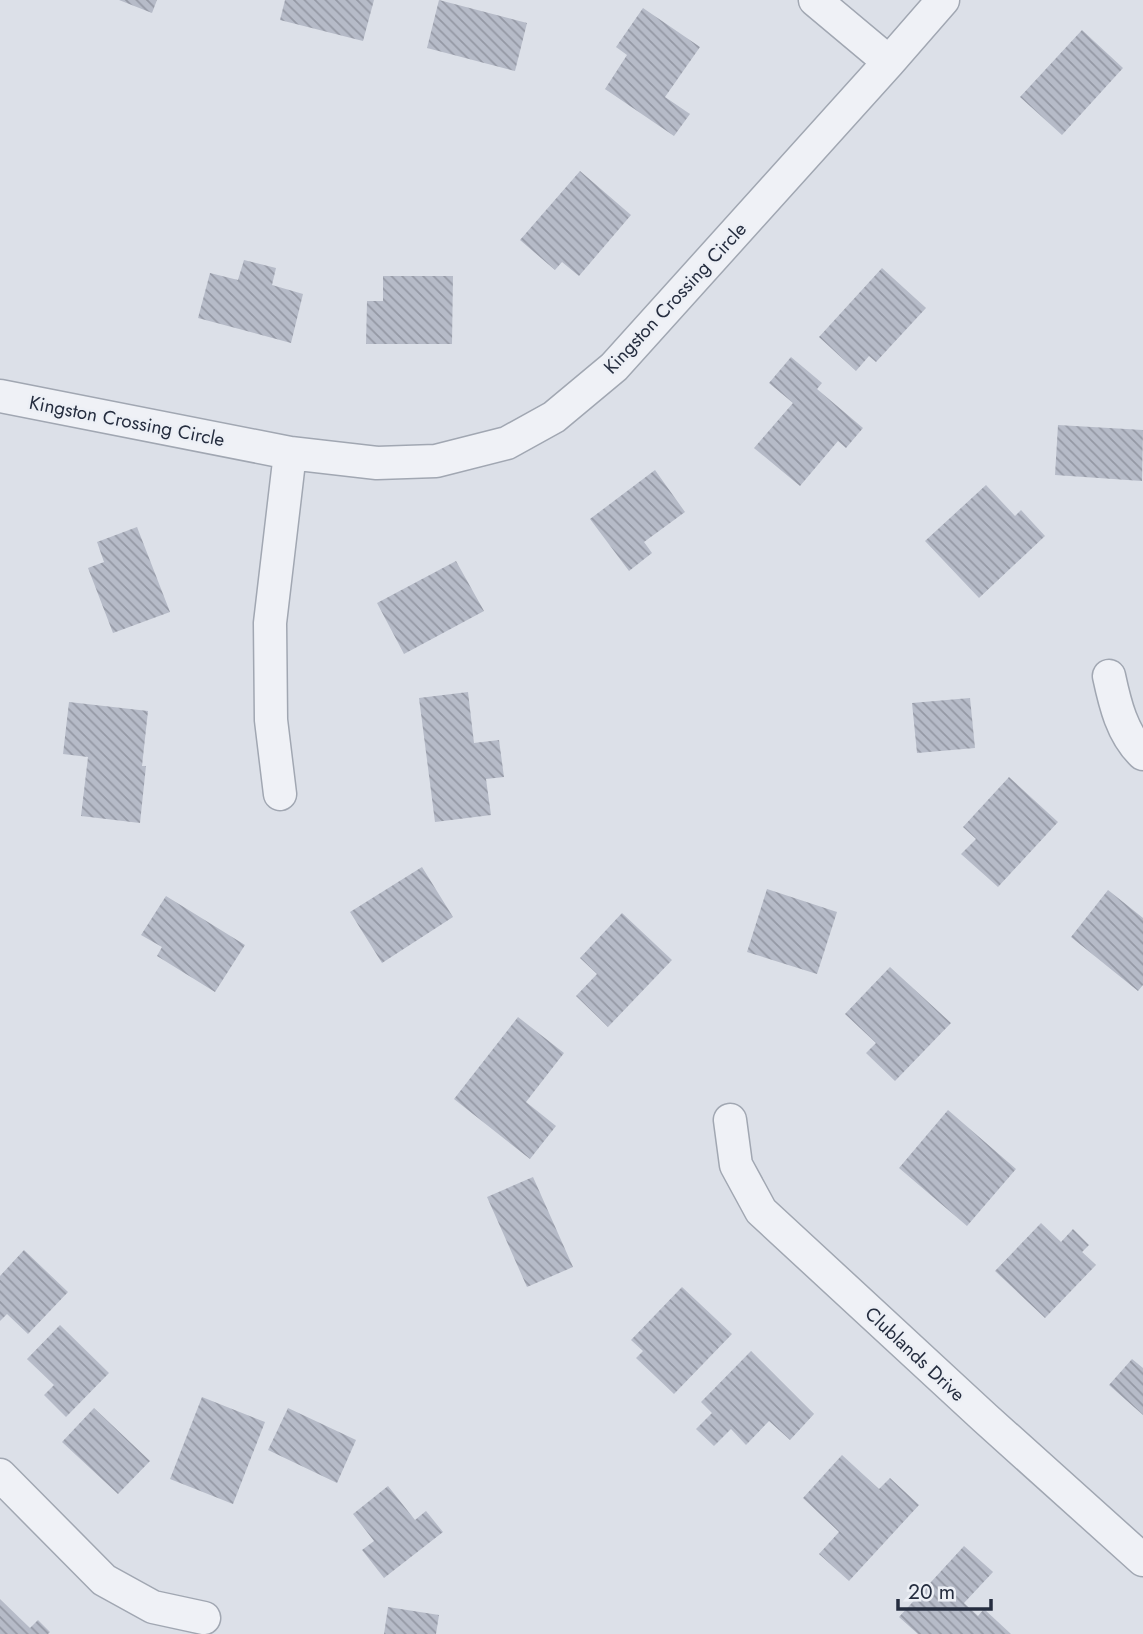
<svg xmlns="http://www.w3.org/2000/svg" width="1143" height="1634" font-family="Jost,sans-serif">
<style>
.building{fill:url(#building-back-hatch)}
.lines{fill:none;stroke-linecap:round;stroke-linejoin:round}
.street-casing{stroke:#a1a7b2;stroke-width:35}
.street{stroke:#eff1f6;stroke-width:32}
.labels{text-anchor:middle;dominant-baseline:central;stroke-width:5;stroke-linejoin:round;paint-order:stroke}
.street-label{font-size:19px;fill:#252d3f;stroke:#eceff5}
</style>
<defs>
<pattern id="building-back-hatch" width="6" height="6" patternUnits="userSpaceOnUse" patternTransform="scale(1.75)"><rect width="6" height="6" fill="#b6bbc8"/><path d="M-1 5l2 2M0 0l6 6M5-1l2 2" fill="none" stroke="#9498a4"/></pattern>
</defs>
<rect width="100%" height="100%" fill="#dce0e8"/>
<path class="building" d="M119 0H157L152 13Z
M285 0H374L363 41 280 20Z
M439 0 527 23 515 71 427 48Z
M643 8 700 47 665 97 690 114 674 136 605 89 627 55 616 47Z
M1082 30 1123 68 1062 135 1020 97Z
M580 171 631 215 579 276 562 262 555 270 520 240Z
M244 260 276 268 272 285 303 294 291 343 198 318 210 273 238 280Z
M882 268 926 308 876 362 869 356 856 371 819 337Z
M383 276H453L452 344H366L367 301H383Z
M791 357 822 383 817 389 863 428 846 448 838 441 800 486 754 448 793 403 769 383Z
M1058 425 1143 430 1142 481 1055 475Z
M655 470 685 512 644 542 652 553 629 571 590 519Z
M986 485 1015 516 1021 510 1045 536 979 598 925 541Z
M137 527 170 612 113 633 88 568 104 562 97 542Z
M456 561 484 611 404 654 377 603Z
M468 692 474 743 499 740 504 777 486 779 491 815 435 822 419 698Z
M970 698 975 748 917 753 912 703Z
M69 702 148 711 142 766H146L140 823 81 816 88 757 63 754Z
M1009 777 1058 822 998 887 961 854 976 839 963 827Z
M422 867 453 917 382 963 350 912Z
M767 889 837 912 817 974 747 952Z
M1108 890 1143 918V985L1138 991 1071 937Z
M166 896 245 945 215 992 157 956 162 947 141 935Z
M622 913 672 960 608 1027 576 996 597 974 580 958Z
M890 967 951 1023 895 1081 866 1053 876 1043 845 1014Z
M518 1017 564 1053 526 1102 556 1126 530 1159 454 1099Z
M948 1110 1016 1169 967 1226 899 1168Z
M533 1177 573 1267 527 1287 487 1197Z
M1041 1223 1061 1242 1073 1229 1089 1245 1082 1252 1096 1265 1045 1318 995 1271Z
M24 1250 68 1292 28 1334 7 1314 0 1321V1276Z
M682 1287 732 1334 674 1394 636 1358 643 1351 631 1340Z
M60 1325 109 1373 66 1417 44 1395 54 1385 27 1359Z
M751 1351 814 1414 790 1440 769 1421 746 1445 731 1429 714 1446 696 1429 712 1413 701 1402Z
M1132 1359 1143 1368V1415L1109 1385Z
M202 1397 265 1422 233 1504 170 1479Z
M94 1408 150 1461 118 1494 62 1442Z
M288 1408 356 1440 337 1483 268 1450Z
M842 1455 879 1489 890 1478 919 1505 849 1581 819 1554 839 1532 803 1498Z
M388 1486 415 1520 426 1511 443 1532 384 1578 362 1550 374 1541 353 1514Z
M964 1546 993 1572 964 1603 978 1616 984 1609 1011 1634H918L899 1617Z
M0 1599 30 1628 38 1620 50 1632 48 1634H0Z
M388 1607 439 1615 436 1634H384Z"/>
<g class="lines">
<defs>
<path id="street" d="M815 0 889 62
M0 396 290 453 377 463 436 461 507 443 554 417 614 367 889 62 943 0
M1109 676C1115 704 1122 734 1143 754
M280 794 271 720 270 623 290 453
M730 1120 736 1165 761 1211 985 1418 1143 1560
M0 1475 104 1580 153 1607 204 1618"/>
</defs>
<use href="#street" class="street-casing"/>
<use href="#street" class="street"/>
</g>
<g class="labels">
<g class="street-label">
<text transform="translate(675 298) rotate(-47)">Kingston Crossing Circle</text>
<text transform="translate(127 421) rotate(11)">Kingston Crossing Circle</text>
<text transform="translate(915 1354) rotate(43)">Clublands Drive</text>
</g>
</g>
<path d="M898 1599v10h93v-10" fill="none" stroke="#252d3f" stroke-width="3.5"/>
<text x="908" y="1599" font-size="21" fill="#252d3f" stroke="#eceff5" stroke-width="5" paint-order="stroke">20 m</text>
</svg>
